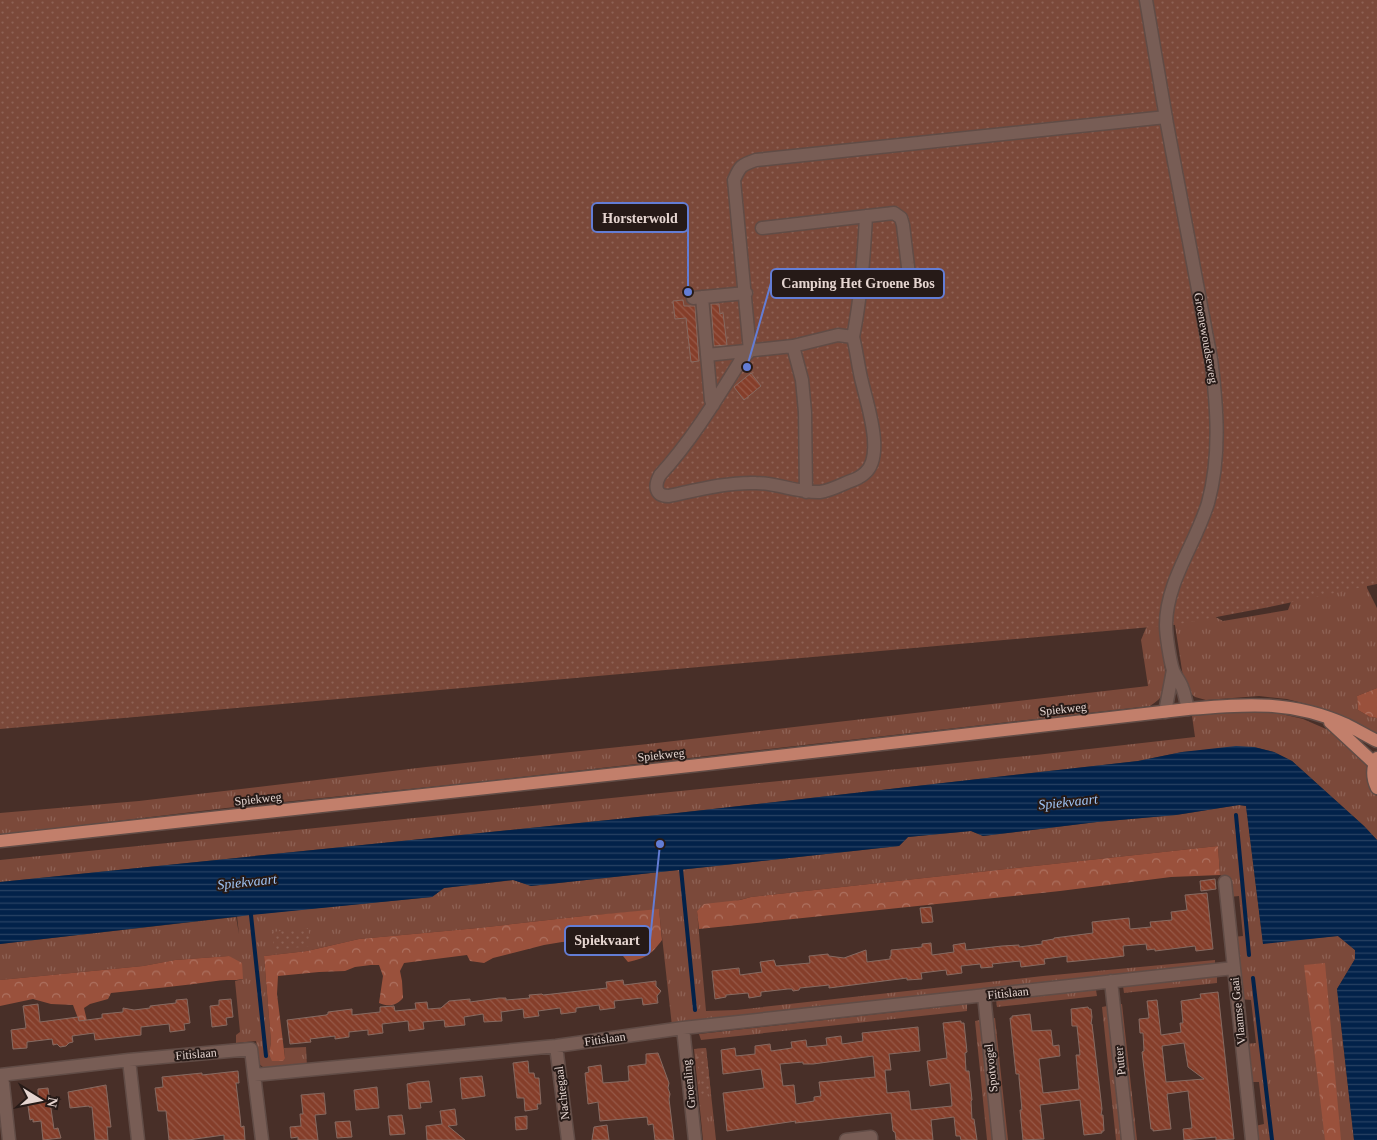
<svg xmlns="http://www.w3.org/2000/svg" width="1377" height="1140" font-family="'Times New Roman',serif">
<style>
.grass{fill:url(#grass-tufts);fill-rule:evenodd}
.forest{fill:url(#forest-crowns)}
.park{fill:url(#park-dots)}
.water{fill:url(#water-rules)}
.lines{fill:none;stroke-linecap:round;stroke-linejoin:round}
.stream{stroke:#02224a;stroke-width:4}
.building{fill:url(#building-back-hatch);stroke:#866a61;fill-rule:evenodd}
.minor-casing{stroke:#614c46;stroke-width:15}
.major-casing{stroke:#614c46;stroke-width:15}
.minor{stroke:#785d55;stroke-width:12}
.major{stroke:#c27f6b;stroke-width:12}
.labels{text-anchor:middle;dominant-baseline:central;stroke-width:4;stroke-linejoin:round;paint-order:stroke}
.street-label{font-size:12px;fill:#e5d5d0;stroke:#261a17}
.water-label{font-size:14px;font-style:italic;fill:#a2c7f8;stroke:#261a17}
.leader{fill:none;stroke:#637dd5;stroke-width:2}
.callout-dot{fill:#637dd5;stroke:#261a17;stroke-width:2}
.callout{fill:#261a17;stroke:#637dd5;stroke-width:2}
.callout-label{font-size:14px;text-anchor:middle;font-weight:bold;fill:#e5d5d0}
</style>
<defs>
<pattern id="grass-tufts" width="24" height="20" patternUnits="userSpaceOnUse" patternTransform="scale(1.25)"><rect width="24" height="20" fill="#7b493a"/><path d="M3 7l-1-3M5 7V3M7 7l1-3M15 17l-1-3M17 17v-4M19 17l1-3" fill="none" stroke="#8e6255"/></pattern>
<pattern id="forest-crowns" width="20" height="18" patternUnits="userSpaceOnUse" patternTransform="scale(1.25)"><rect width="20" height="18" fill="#9a513c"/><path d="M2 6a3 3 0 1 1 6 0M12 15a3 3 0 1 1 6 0" fill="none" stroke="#ad7160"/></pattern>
<pattern id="park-dots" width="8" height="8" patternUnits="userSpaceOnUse" patternTransform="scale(1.25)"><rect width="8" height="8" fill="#7b493a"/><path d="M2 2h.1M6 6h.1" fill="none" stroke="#8e6255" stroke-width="1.8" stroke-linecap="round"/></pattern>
<pattern id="water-rules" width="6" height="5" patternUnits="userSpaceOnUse" patternTransform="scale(1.25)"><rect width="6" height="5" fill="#02224a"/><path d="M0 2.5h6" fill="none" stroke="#274163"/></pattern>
<pattern id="building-back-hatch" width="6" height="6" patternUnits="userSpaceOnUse" patternTransform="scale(1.25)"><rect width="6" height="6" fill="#853e2a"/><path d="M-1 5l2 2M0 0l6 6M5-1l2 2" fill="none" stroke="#965948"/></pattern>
</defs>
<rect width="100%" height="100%" fill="#482f28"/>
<path class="grass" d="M1180 136 1229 406 1259 412 1293 432 1314 462 1336 515 1362 534 1366 561 1367 588 1377 608V688L1357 696 1358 710 1370 717 1377 718V738L1314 706 1287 699 1259 696 1206 700 1195 697 1188 691 1184 683 1174 619 1175 595 1206 518 1213 493 1218 464 1221 432 1217 380 1176 138ZM1263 431 1270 447 1269 457 1254 464H1244L1240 437ZM1280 557 1300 560 1303 570 1288 610 1223 621 1210 614 1203 604C1204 598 1206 582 1210 578 1221 563 1262 560 1280 557Z
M1149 516 1166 682C1163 696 1162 698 1150 706L468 783 226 808 0 835V813L139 801 426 767 648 744 1148 686 1141 640 1146 628 1156 619Z
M1236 712H1273L1303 719 1333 732 1367 764 1371 788 1377 796V840L1364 826 1292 761 1274 752 1254 747 1182 752 1138 761 677 813 0 882V860L1036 755 1195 737 1192 716Z
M1239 805 1246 806 1263 943 1338 936 1355 950V959L1337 989 1354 1140H1256L1255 1126 1264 1124 1259 1082H1250L1246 1044 1256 1043 1251 1000 1240 999 1233 937 1243 936 1239 896 1229 897 1227 879 1220 875 1218 846 751 897 697 911 706 1011 736 1010 1043 976 1215 960V965L672 1026 659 910 584 916 478 928 359 939 307 951 264 956 271 1042 269 1054 285 1058 284 1048 306 1047 307 1067 267 1070 259 1064 256 1041 236 1043V1035L240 1032 235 981 243 979 229 956 175 960 143 966 0 980V944L236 917 239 934 237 916 432 897 444 888 514 880 531 886 899 846 908 837 971 831 983 836 1097 822 1176 815Z
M1217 976V983L1124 993 1123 986Z
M1096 990 1097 996 997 1007 996 1000Z
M967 1004V1011L701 1040 699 1034Z
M1122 1004 1137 1140H1132L1116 1005Z
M1107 1006 1121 1140H1116L1102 1007Z
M995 1018 1008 1140H1002L989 1019Z
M980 1020 993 1140H987L975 1021Z
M706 1048 716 1140H703L694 1049Z"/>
<path class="forest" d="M1377 688V718L1370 717 1358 710 1357 696Z
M1218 846 1220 875 1171 877 1060 891 699 929 697 911 704 904 740 900 751 897Z
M659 909 662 940C651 955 646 958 628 962L623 956 621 940 605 945 589 947 584 941 562 942 544 945 493 958 484 963 470 961 467 955 404 963 400 971 402 981 403 998C396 1006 389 1007 379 1003L383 976 379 965H371L355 967 345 971 319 972 278 976 277 994 285 1058 283 1061H272L269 1054 271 1042 264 956 307 951 359 939 478 928 584 916Z
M229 956 242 963 243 979C234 981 226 979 216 981 181 986 146 989 111 993L108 999 90 1004 84 1008 88 1025 82 1029 73 1005 51 1004 33 999 0 1006V980L143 966 175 960Z
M1325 963 1341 1140H1325L1304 965Z"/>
<path class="park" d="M0 0H1377V584L1274 606 1174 625 0 729Z
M308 928 311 946 274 950 272 932Z
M706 1048 711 1094 701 1095 696 1049Z"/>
<path class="water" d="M1236 746 1254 747 1274 752 1292 761 1364 826 1377 840V1140H1354L1337 989 1355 959V950L1338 936 1263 944 1246 806 1239 805 1176 815 1097 822 983 836 971 831 908 837 899 846 531 886 513 880 444 888 432 897 251 915 0 944V882L677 813 1138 761 1182 752Z"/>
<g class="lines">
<path class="stream" d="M1236 815 1249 955
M681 869 695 1010
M251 915 266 1056
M1253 978 1272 1140"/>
</g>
<path class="building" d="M683 300 684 306H695L699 361 691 362 686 318 675 319 673 301Z
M711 304H719L720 314 723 313 727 345 714 346Z
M751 373 761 386 744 400 734 387Z
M1215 879 1216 889 1201 891 1200 881Z
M1207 893 1213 949 1196 951 1195 946 1155 951V949L1147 950 1146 944 1123 946 1124 956 1108 958 1067 962V956L1044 959 1045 964 1021 967 1020 961 992 964 993 967 981 968 980 964 961 966 962 973 947 975 946 970 921 973 922 979 907 980V978L829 988V985L800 988 799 990 793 991 792 989H788L761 992V996L749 998 748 993 726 995V997L715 999 712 971 739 968 740 975 762 972 760 962 774 960 776 966 810 963 809 956 828 954 829 956 844 958 866 950 867 962 890 959V956H891V950L922 947V944L931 943 932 955 954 952 953 945 965 943 966 950 1002 946 1019 945V947L1042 944V941L1054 939V938L1093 933 1092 922 1129 918 1130 929 1151 927 1150 922 1172 920 1171 912 1187 910 1185 895Z
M931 907 933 922 922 923 920 908Z
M623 980 624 985 656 981V986L661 991 657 996 658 1003 643 1005 642 998 614 1001 615 1008 600 1010 599 1005 576 1008V1012L561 1014 560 1008 538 1011 539 1016 524 1018 523 1009 501 1012 502 1021 484 1022 483 1014 464 1017 465 1025 445 1027 444 1020 423 1022 424 1029 409 1031 408 1021 382 1024 383 1033 368 1035V1030L349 1032V1037L335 1039V1036L310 1039 311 1042 290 1044 287 1020 326 1015 328 1014V1012L352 1009V1015L380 1012V1007L394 1006 395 1011 416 1009 415 1003 427 1002 428 1009 441 1008 449 1001 470 999V1002L499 998H506V1000L530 998 529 995 542 994 543 995 607 988 606 982Z
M1218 992 1234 1139 1216 1140V1137L1184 1140 1183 1129 1192 1128 1188 1091 1167 1094 1171 1129 1153 1131V1129H1151L1142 1052 1144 1051 1143 1033H1140L1139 1019 1149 1018 1147 1001 1157 1000 1161 1035 1181 1032 1180 1023H1183L1181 1001 1201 998 1200 994ZM1184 1043 1188 1067 1204 1079 1166 1082 1162 1046Z
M187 999 190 1023 184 1024 185 1030 170 1032 169 1024 141 1027V1035L95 1040 94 1033 72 1036 73 1042 69 1043 66 1046 60 1047 57 1044 53 1045 52 1039 27 1042V1048L13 1049 11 1030 26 1028 23 1006 38 1004 40 1022 78 1017 79 1021 102 1018V1014L123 1012V1008L134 1010 150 1008V1006L176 1003V1000Z
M231 999 233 1017 226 1018 227 1025 212 1027 210 1006 219 1005V1000Z
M1088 1007 1089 1009H1091L1092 1017 1091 1024H1092L1102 1109 1101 1115H1103L1104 1131H1102V1133L1084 1135 1080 1100 1040 1105 1044 1139 1023 1140 1020 1110H1022L1019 1078V1074H1016L1010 1018H1012V1016L1030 1014 1032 1031 1051 1030 1053 1046 1059 1045 1060 1056 1039 1059 1043 1093 1079 1089 1076 1055H1080L1077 1026H1072L1071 1009Z
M961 1021V1023H964L967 1052 965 1053 966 1071H969L972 1100 971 1101 972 1119H974L977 1140H961L960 1136H956L954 1117 931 1120 933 1140H896L895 1132H894L893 1131 891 1113 795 1123 796 1121 727 1131 723 1093 764 1088 761 1069 723 1074 721 1050 735 1048 736 1056 755 1054V1046L770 1044 771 1051 792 1048 791 1042 806 1040 807 1047 827 1045 826 1038 841 1036 842 1044 863 1041 862 1033 918 1027 920 1051 889 1054 891 1070H885L887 1093 909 1091 911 1110 952 1106 950 1083 930 1086 927 1061 947 1058 943 1023ZM873 1056 875 1077 819 1082 821 1096 814 1097V1101L796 1104 794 1085 783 1086 780 1064 803 1062V1064H813Z
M658 1053 669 1083 668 1088 670 1094 669 1099 674 1140H655L653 1124 648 1125 647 1117 600 1121 598 1102 588 1104 585 1073 589 1072 588 1067 601 1065 603 1083 629 1081 628 1066 646 1064V1054Z
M528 1061 529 1073H534L535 1078H539L541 1104H537L538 1109 525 1111 524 1098H517L513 1063Z
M238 1071 239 1083H236L240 1116 241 1127 244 1126 245 1140H224V1135L188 1140H169L166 1111H158L155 1088 163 1087 162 1077 202 1073V1075Z
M482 1076 485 1096 462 1099 460 1078Z
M429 1081 432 1102 420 1103 421 1108 409 1109 407 1084 417 1082Z
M106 1085 111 1127H107L108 1140H95L92 1107H89V1106L70 1108 68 1092Z
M377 1087 379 1108 356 1110 354 1090Z
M48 1088 54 1129 58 1128 61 1138 43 1140 41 1121 33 1122V1119L30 1120 27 1099H30V1096L38 1095V1089Z
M324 1093 326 1114 315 1115 318 1140H298V1137L291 1138 290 1127 301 1126 300 1114H303L301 1095Z
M455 1109 457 1125 448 1126 465 1140H427L426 1126 442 1124 440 1111Z
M402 1115 405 1134 390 1135 388 1116Z
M527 1116V1129L516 1130 515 1117Z
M350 1121 352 1137 337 1138 335 1122Z
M607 1125 609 1140H592L594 1127Z"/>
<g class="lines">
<defs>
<path id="minor" d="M1146 0 1167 124 1211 359C1217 406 1221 456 1208 503 1196 543 1166 582 1166 625 1166 635 1170 661 1173 670 1175 676 1180 681 1182 687 1185 694 1186 702 1188 709
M762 228 894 213 901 218 903 225 911 292
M702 297 711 400 713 405
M693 298 746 293
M853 337C861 298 864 256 866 216
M793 346 802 380 805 412 806 492
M707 355 793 346 838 335 853 337C857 352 858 367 862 382 867 404 885 456 865 473 861 477 854 480 848 482 839 486 829 491 820 492 798 493 777 483 756 483 727 482 697 490 669 496 655 496 654 486 660 475 692 440 716 400 741 360L750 351 734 180C740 166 741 165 756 160L1166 117
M1165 712 1173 670
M1225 882 1252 1140
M1111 981 1128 1140
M984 995 999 1140
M683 1028 695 1140
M556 1046 568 1140
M129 1060 138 1140
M0 1075 129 1060 251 1049 254 1075 556 1046 683 1028 1234 968
M2 1075 9 1140
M254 1075 262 1140
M846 1140 871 1137V1140"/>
<path id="major" d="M1330 722 1374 763
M1377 758C1372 768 1372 778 1377 788
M0 841 708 764 1188 709C1247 704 1291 700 1347 725 1357 730 1367 736 1377 741"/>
</defs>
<use href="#minor" class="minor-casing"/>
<use href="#major" class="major-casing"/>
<use href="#minor" class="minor"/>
<use href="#major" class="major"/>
</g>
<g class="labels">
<g class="street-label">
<text transform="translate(1206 338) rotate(80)">Groenewoudseweg</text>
<text transform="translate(1063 709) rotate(-6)">Spiekweg</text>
<text transform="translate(661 755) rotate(-6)">Spiekweg</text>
<text transform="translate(258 799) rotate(-6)">Spiekweg</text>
<text transform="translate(1008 993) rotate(-6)">Fitislaan</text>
<text transform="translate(1238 1011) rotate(-96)">Vlaamse Gaai</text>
<text transform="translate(605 1039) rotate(-8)">Fitislaan</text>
<text transform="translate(196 1054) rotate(-5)">Fitislaan</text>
<text transform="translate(1120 1061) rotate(-96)">Putter</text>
<text transform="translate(991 1068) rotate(-96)">Spotvogel</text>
<text transform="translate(689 1084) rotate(-96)">Groenling</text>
<text transform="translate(562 1093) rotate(-97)">Nachtegaal</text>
</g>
<g class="water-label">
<text transform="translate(1068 802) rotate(-6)">Spiekvaart</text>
<text transform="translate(247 882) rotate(-6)">Spiekvaart</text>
</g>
</g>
<path class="leader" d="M688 292L688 218M747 367L771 283M660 844L650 940"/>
<g class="callout-dot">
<circle cx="688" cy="292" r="5"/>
<circle cx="747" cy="367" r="5"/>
<circle cx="660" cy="844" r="5"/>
</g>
<g class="callout">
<rect x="592" y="203" width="96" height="29" rx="5"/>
<rect x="771" y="269" width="173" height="29" rx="5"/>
<rect x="565" y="926" width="85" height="29" rx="5"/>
</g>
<g class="callout-label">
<text x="640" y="223">Horsterwold</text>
<text x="858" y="288">Camping Het Groene Bos</text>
<text x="607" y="945">Spiekvaart</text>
</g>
<g transform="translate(40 1100) rotate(100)" stroke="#261a17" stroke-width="4" paint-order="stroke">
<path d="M0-4L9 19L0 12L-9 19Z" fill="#e5d5d0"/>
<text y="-8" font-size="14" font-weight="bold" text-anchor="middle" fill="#e5d5d0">N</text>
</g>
</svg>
